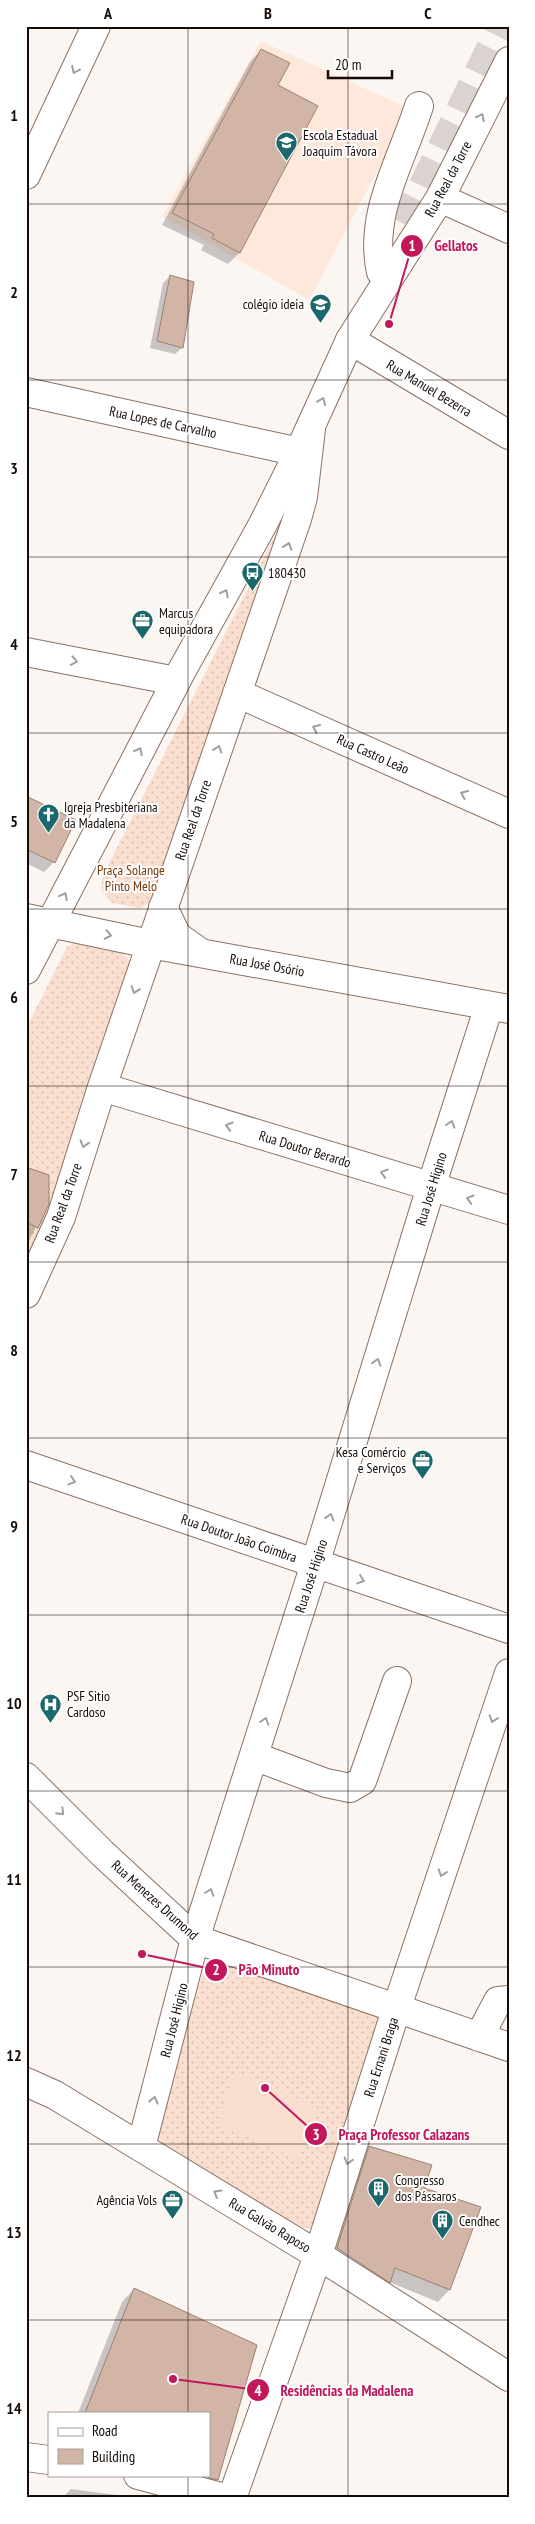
<svg xmlns="http://www.w3.org/2000/svg" width="535" height="2524" font-family="'PT Sans Narrow',sans-serif">
<style>
.built{fill:#fee8dc}
.grass{fill:url(#grass-dots)}
.garden{fill:#fadfd1}
.shadow{fill:#0003}
.building{fill:#d2b5a6;stroke:#9c8173}
.lines{fill:none;stroke-linecap:round;stroke-linejoin:round}
.major-tunnel{stroke:#dad3d0;stroke-width:28;stroke-dasharray:28 14;stroke-linecap:butt}
.minor-casing{stroke:#8b7163;stroke-width:30}
.major-casing{stroke:#8b7163;stroke-width:30}
.minor{stroke:#fff;stroke-width:28}
.major{stroke:#fff;stroke-width:28}
.oneway{stroke:#a29e9c}
.grid{fill:none;stroke:#160c07;stroke-width:1;stroke-opacity:0.55}
.labels{text-anchor:middle;dominant-baseline:central;stroke-width:4;stroke-linejoin:round;paint-order:stroke}
.poi-label{font-size:14px;fill:#160c07;stroke:#fff;text-anchor:start}
.street-label{font-size:14px;fill:#160c07;stroke:#fff}
.park-label{font-size:14px;fill:#773809;stroke:#fff}
.leader{fill:none;stroke:#c2185b;stroke-width:2}
.callout-dot{fill:#c2185b;stroke:#fff;stroke-width:2}
.mark-label{font-size:15px;text-anchor:middle;font-weight:bold;fill:#fff}
.callout-label{font-size:15px;text-anchor:middle;font-weight:bold;fill:#c2185b;stroke:#fff;stroke-width:4;stroke-linejoin:round;paint-order:stroke}
.neatline{fill:none;stroke:#160c07;stroke-width:2}
.grid-label{font-size:16px;text-anchor:middle;font-weight:bold;fill:#160c07}
</style>
<defs>
<pattern id="grass-dots" width="8" height="8" patternUnits="userSpaceOnUse" patternTransform="scale(1.25)"><rect width="8" height="8" fill="#fadfd1"/><path d="M2 2h.1M6 6h.1" fill="none" stroke="#d6beb2" stroke-width="1.8" stroke-linecap="round"/></pattern>
</defs>
<rect width="100%" height="100%" fill="#fcf6f3"/>
<path class="built" d="M261 41 410 109 309 300 162 216Z"/>
<path class="grass" d="M301 484 152 900 141 908 112 903 101 889 103 875Z
M76 942C94 946 123 945 131 964L32 1262 26 1273V1028L67 947Z
M219 1960 371 2008 384 2021 314 2228H302L170 2147 161 2141 156 2132 173 2064 202 1976 204 1970Z"/>
<path class="garden" d="M236 2070 319 2109 298 2159 217 2124Z"/>
<path class="shadow" d="M261 50 277 85 239 253 228 264 201 250 204 245 162 225 250 62Z
M170 276 182 348 175 354 150 348 163 283Z
M26 797 54 862 44 872 26 863Z
M26 1168 47 1204 26 1247Z
M370 2147 422 2188 480 2208 449 2290 438 2302 389 2282 378 2294 325 2260 358 2159Z
M134 2289 256 2346 218 2477 205 2489 166 2475H209V2413H78L122 2302Z
M71 2489 140 2498H62Z"/>
<path class="building" d="M261 49 290 63 278 85 318 106 240 253 212 238 214 234 172 213Z
M170 275 194 282 183 348 157 341Z
M26 796 76 820 55 863 26 849Z
M26 1167 49 1175V1204L38 1228 26 1222Z
M369 2146 432 2165 424 2188 481 2207 450 2290 395 2268 390 2283 337 2248Z
M134 2288 257 2345 218 2480 209 2478V2413H85Z"/>
<g class="lines">
<path class="major-tunnel" d="M404 224 501 26"/>
<defs>
<path id="minor" d="M26 175 96 26
M440 198 509 229
M381 272C368 214 402 160 419 106
M350 340 509 435
M26 392 299 452
M26 652 176 681
M237 693 509 814
M102 1087 509 1210
M26 1294 61 1217 102 1087 297 519 303 497 311 429
M26 1465 509 1629
M254 1756 326 1783 350 1788 362 1781 397 1681
M26 1777 102 1853 195 1939 509 2047
M479 2037 498 2001 509 2000
M26 2082 55 2095 318 2255 509 2377
M141 2147 195 1939 315 1564 431 1187 489 1006
M26 2457 49 2460
M138 2475 225 2498
M232 2498 318 2255 396 2010 509 1673"/>
<path id="major" d="M163 907 177 936 201 953
M26 918 150 944 509 1009
M26 970 181 672 263 524 299 452 350 340 440 198 509 61"/>
</defs>
<use href="#minor" class="minor-casing"/>
<use href="#major" class="major-casing"/>
<use href="#minor" class="minor"/>
<use href="#major" class="major"/>
</g>
<defs><path id="oneway-chevron" d="M-2-3.5L2.5 0L-2 3.5" fill="none" stroke-width="1.6" stroke-linecap="round" stroke-linejoin="round" transform="scale(1.25)"/></defs>
<g class="oneway">
<use href="#oneway-chevron" transform="translate(75 70) rotate(115)"/>
<use href="#oneway-chevron" transform="translate(481 117) rotate(-63)"/>
<use href="#oneway-chevron" transform="translate(322 401) rotate(-67)"/>
<use href="#oneway-chevron" transform="translate(288 546) rotate(-71)"/>
<use href="#oneway-chevron" transform="translate(225 593) rotate(-61)"/>
<use href="#oneway-chevron" transform="translate(74 661) rotate(11)"/>
<use href="#oneway-chevron" transform="translate(316 728) rotate(-156)"/>
<use href="#oneway-chevron" transform="translate(218 749) rotate(-71)"/>
<use href="#oneway-chevron" transform="translate(139 751) rotate(-62)"/>
<use href="#oneway-chevron" transform="translate(464 794) rotate(-156)"/>
<use href="#oneway-chevron" transform="translate(64 896) rotate(-62)"/>
<use href="#oneway-chevron" transform="translate(108 935) rotate(12)"/>
<use href="#oneway-chevron" transform="translate(135 990) rotate(109)"/>
<use href="#oneway-chevron" transform="translate(451 1124) rotate(-72)"/>
<use href="#oneway-chevron" transform="translate(229 1126) rotate(-163)"/>
<use href="#oneway-chevron" transform="translate(84 1144) rotate(107)"/>
<use href="#oneway-chevron" transform="translate(384 1173) rotate(-163)"/>
<use href="#oneway-chevron" transform="translate(470 1199) rotate(-164)"/>
<use href="#oneway-chevron" transform="translate(377 1362) rotate(-73)"/>
<use href="#oneway-chevron" transform="translate(72 1481) rotate(19)"/>
<use href="#oneway-chevron" transform="translate(330 1517) rotate(-73)"/>
<use href="#oneway-chevron" transform="translate(361 1580) rotate(19)"/>
<use href="#oneway-chevron" transform="translate(493 1719) rotate(109)"/>
<use href="#oneway-chevron" transform="translate(265 1721) rotate(-72)"/>
<use href="#oneway-chevron" transform="translate(61 1812) rotate(45)"/>
<use href="#oneway-chevron" transform="translate(442 1873) rotate(109)"/>
<use href="#oneway-chevron" transform="translate(210 1892) rotate(-72)"/>
<use href="#oneway-chevron" transform="translate(154 2100) rotate(-76)"/>
<use href="#oneway-chevron" transform="translate(348 2161) rotate(107)"/>
<use href="#oneway-chevron" transform="translate(217 2193) rotate(-149)"/>
</g>
<path class="grid" d="M188 26V2413M348 26V2498M26 204H509M26 380H509M26 557H509M26 733H509M26 909H509M26 1086H509M26 1262H509M26 1438H509M26 1615H509M26 1791H509M26 1967H509M26 2144H509M26 2320H509M188 2475V2498"/>
<defs>
<symbol id="school-pin" viewBox="-11 -11 22 30"><path d="M0 17L-7.5 6A9.5 9.5 0 1 1 7.5 6Z" fill="#1b686c" stroke="#fff"/><path d="M0-5L7-2L0 1L-7-2ZM-4 1L0 2.5L4 1V4Q0 6-4 4Z" fill="#fff"/></symbol>
<symbol id="bus-pin" viewBox="-11 -11 22 30"><path d="M0 17L-7.5 6A9.5 9.5 0 1 1 7.5 6Z" fill="#1b686c" stroke="#fff"/><path d="M-5-6H5V4H4V6H2V4H-2V6H-4V4H-5ZM-3.5-4V0h7V-4ZM-3.5 1.2v1.5H-2V1.2ZM2 1.2v1.5H3.5V1.2Z" fill="#fff"/></symbol>
<symbol id="office-pin" viewBox="-11 -11 22 30"><path d="M0 17L-7.5 6A9.5 9.5 0 1 1 7.5 6Z" fill="#1b686c" stroke="#fff"/><path d="M-6-3h4V-5.5h4V-3h4V5H-6ZM-1-4.5V-3h2v-1.5ZM-6 0V1H6V0Z" fill="#fff"/></symbol>
<symbol id="church-pin" viewBox="-11 -11 22 30"><path d="M0 17L-7.5 6A9.5 9.5 0 1 1 7.5 6Z" fill="#1b686c" stroke="#fff"/><path d="M-1.2-6h2.4v3.5h3.3v2.4h-3.3V6h-2.4V-.1h-3.3v-2.4h3.3Z" fill="#fff"/></symbol>
<symbol id="hospital-pin" viewBox="-11 -11 22 30"><path d="M0 17L-7.5 6A9.5 9.5 0 1 1 7.5 6Z" fill="#1b686c" stroke="#fff"/><path d="M-5-5h3v3.5h4V-5h3V5h-3V1.5h-4V5h-3Z" fill="#fff"/></symbol>
<symbol id="building-pin" viewBox="-11 -11 22 30"><path d="M0 17L-7.5 6A9.5 9.5 0 1 1 7.5 6Z" fill="#1b686c" stroke="#fff"/><path d="M-4-6H4V6H1V3H-1V6H-4ZM-2.5-4.3h1.7v1.8h-1.7ZM.8-4.3h1.7v1.8H.8ZM-2.5-1h1.7V.8h-1.7ZM.8-1h1.7V.8H.8Z" fill="#fff"/></symbol>
</defs>
<g fill-rule="evenodd">
<use href="#school-pin" x="274" y="130" width="25" height="34"/>
<use href="#school-pin" x="308" y="292" width="25" height="34"/>
<use href="#bus-pin" x="240" y="560" width="25" height="34"/>
<use href="#office-pin" x="130" y="608" width="25" height="34"/>
<use href="#church-pin" x="36" y="802" width="25" height="34"/>
<use href="#office-pin" x="410" y="1448" width="25" height="34"/>
<use href="#hospital-pin" x="38" y="1692" width="25" height="34"/>
<use href="#building-pin" x="366" y="2176" width="25" height="34"/>
<use href="#office-pin" x="160" y="2188" width="25" height="34"/>
<use href="#building-pin" x="430" y="2208" width="25" height="34"/>
</g>
<g class="labels">
<g class="poi-label">
<text x="303" y="135">Escola Estadual<tspan x="303" dy="16">Joaquim Távora</tspan></text>
<text x="304" y="304" text-anchor="end">colégio ideia</text>
<text x="268" y="573">180430</text>
<text x="159" y="613">Marcus<tspan x="159" dy="16">equipadora</tspan></text>
<text x="64" y="807">Igreja Presbiteriana<tspan x="64" dy="16">da Madalena</tspan></text>
<text x="406" y="1452" text-anchor="end">Kesa Comércio<tspan x="406" dy="16">e Serviços</tspan></text>
<text x="67" y="1696">PSF Sitio<tspan x="67" dy="16">Cardoso</tspan></text>
<text x="395" y="2180">Congresso<tspan x="395" dy="16">dos Pássaros</tspan></text>
<text x="157" y="2200" text-anchor="end">Agência Vols</text>
<text x="459" y="2221">Cendhec</text>
</g>
<g class="street-label">
<text transform="translate(448 179) rotate(-62)">Rua Real da Torre</text>
<text transform="translate(429 388) rotate(31)">Rua Manuel Bezerra</text>
<text transform="translate(163 422) rotate(12)">Rua Lopes de Carvalho</text>
<text transform="translate(373 754) rotate(24)">Rua Castro Leão</text>
<text transform="translate(193 820) rotate(-71)">Rua Real da Torre</text>
<text transform="translate(267 965) rotate(10)">Rua José Osório</text>
<text transform="translate(305 1149) rotate(17)">Rua Doutor Berardo</text>
<text transform="translate(431 1189) rotate(-73)">Rua José Higino</text>
<text transform="translate(63 1203) rotate(-70)">Rua Real da Torre</text>
<text transform="translate(239 1538) rotate(19)">Rua Doutor João Coimbra</text>
<text transform="translate(311 1576) rotate(-72)">Rua José Higino</text>
<text transform="translate(155 1900) rotate(42)">Rua Menezes Drumond</text>
<text transform="translate(174 2020) rotate(-76)">Rua José Higino</text>
<text transform="translate(381 2057) rotate(-72)">Rua Ernani Braga</text>
<text transform="translate(270 2225) rotate(31)">Rua Galvão Raposo</text>
</g>
<g class="park-label">
<text x="131" y="870">Praça Solange<tspan x="131" dy="16">Pinto Melo</tspan></text>
</g>
</g>
<path class="leader" d="M389 324L412 246M142 1954L216 1970M265 2088L316 2134M173 2379L258 2390"/>
<g class="callout-dot">
<circle cx="389" cy="324" r="5"/>
<circle cx="142" cy="1954" r="5"/>
<circle cx="265" cy="2088" r="5"/>
<circle cx="173" cy="2379" r="5"/>
<circle cx="412" cy="246" r="12"/>
<circle cx="216" cy="1970" r="12"/>
<circle cx="316" cy="2134" r="12"/>
<circle cx="258" cy="2390" r="12"/>
</g>
<g class="mark-label">
<text x="412" y="251">1</text>
<text x="216" y="1975">2</text>
<text x="316" y="2140">3</text>
<text x="258" y="2396">4</text>
</g>
<g class="callout-label">
<text x="456" y="251">Gellatos</text>
<text x="269" y="1975">Pão Minuto</text>
<text x="404" y="2140">Praça Professor Calazans</text>
<text x="347" y="2396">Residências da Madalena</text>
</g>
<rect width="535" height="2524" fill="none" stroke="#ffffff" stroke-width="55"/>
<rect x="48" y="2412" width="162" height="65" fill="#ffffff" stroke="#a29e9c"/>
<rect x="58" y="2428" width="25" height="8" fill="#ffffff" stroke="#a29e9c"/>
<text x="92" y="2436" font-size="15" fill="#160c07">Road</text>
<rect x="58" y="2449" width="25" height="15" fill="#d2b5a6" stroke="#a29e9c"/>
<text x="92" y="2462" font-size="15" fill="#160c07">Building</text>
<path d="M328 70v8h64v-8" fill="none" stroke="#160c07" stroke-width="2.5"/>
<text x="335" y="70" font-size="15" fill="#160c07" stroke="#ffffff" stroke-width="4" paint-order="stroke">20 m</text>
<rect x="28" y="28" width="480" height="2468" class="neatline"/>
<g class="grid-label">
<text x="108" y="19">A</text>
<text x="268" y="19">B</text>
<text x="428" y="19">C</text>
<text x="14" y="121">1</text>
<text x="14" y="298">2</text>
<text x="14" y="474">3</text>
<text x="14" y="650">4</text>
<text x="14" y="827">5</text>
<text x="14" y="1003">6</text>
<text x="14" y="1180">7</text>
<text x="14" y="1356">8</text>
<text x="14" y="1532">9</text>
<text x="14" y="1709">10</text>
<text x="14" y="1885">11</text>
<text x="14" y="2061">12</text>
<text x="14" y="2238">13</text>
<text x="14" y="2414">14</text>
</g>
</svg>
